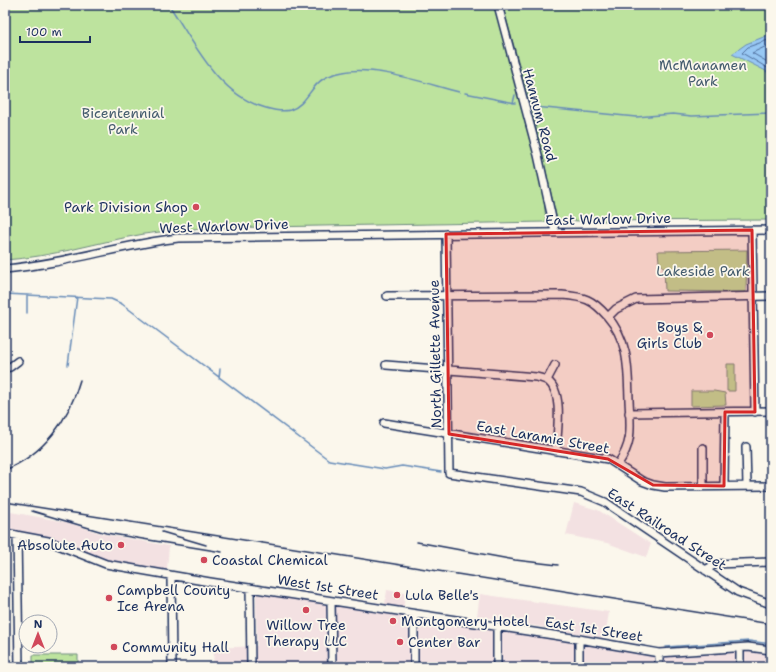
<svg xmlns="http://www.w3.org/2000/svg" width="776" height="672" font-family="'Shantell Sans',sans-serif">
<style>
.built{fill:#f3e1e2}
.green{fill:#bde39e;stroke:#6c897e}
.water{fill:#98c8f4;stroke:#668bb8}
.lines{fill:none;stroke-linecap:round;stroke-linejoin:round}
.shore{stroke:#4d6c9a;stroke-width:1}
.stream{stroke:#668bb8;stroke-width:1.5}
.minor-casing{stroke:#1b2f5e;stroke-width:10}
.minor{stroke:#fbf7ec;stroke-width:7}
.rail{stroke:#1b2f5e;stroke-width:1.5}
.marked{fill:#d62828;fill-opacity:0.2;stroke:#d62828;stroke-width:3;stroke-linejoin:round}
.poi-dot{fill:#d1495b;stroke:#fbf7ec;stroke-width:1.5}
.labels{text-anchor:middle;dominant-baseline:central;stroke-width:3.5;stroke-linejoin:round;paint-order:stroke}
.park-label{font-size:14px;fill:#445c6e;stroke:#fbf7ec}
.street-label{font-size:14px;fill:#1b2f5e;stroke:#fbf7ec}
.poi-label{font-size:14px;fill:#1b2f5e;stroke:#fbf7ec;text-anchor:start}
</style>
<rect width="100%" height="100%" fill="#fbf7ec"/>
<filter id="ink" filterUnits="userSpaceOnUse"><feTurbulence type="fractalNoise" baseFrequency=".025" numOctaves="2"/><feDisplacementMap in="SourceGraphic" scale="8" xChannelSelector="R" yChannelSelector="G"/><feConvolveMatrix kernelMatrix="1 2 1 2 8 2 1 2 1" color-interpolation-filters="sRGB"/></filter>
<g filter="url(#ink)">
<path class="built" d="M574 503 598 510 651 544 646 557 607 543 566 535Z
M5 511 66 522 103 534 169 546 167 570 106 560 89 554 51 537 5 529Z
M387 590 405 593 403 615 664 656 748 651 771 654V667H213L214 648 257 646 256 593 257 591 384 611Z
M480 594 609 612 605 638 477 616Z"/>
<path class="green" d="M5 5 495 6 533 149 544 199 546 222 209 228C187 229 166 231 144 234 98 242 52 257 5 260Z
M524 5H771V220L580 221 557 220 533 114 504 11Z
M747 250 746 292 665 291 664 268 659 262 658 251Z
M727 364H735V391H727Z
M691 391H714L725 393 726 405 691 406Z
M33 655H78V667H33Z"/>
<path class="water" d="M771 34V77L766 71 732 54 746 44Z"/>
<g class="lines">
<path class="shore" d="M771 39 748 47 742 53 771 70
M771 44 752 53 771 64"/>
<path class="stream" d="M169 5C195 44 218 95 266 108 273 110 283 112 290 110 306 105 310 87 323 79 328 76 337 73 343 72 375 65 427 84 459 92
M465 93 515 103
M513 103 515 95
M535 107 636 117 673 114 692 116 771 113
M5 294 111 299 122 304 329 460 385 469 402 466 441 472
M27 295V313
M68 365 77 297
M219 378 220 369
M666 647 749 641 771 644"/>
<defs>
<path id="minor" d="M498 5 538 155 555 232
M752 230 755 412
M446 234 449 473 581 492 605 502 738 592 771 604
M5 269C64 264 120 245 178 238L771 230
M387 296 562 295C585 297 592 299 607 316 629 341 628 369 629 400 630 426 634 441 618 464
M608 317 616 309 636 299 771 296
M386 365 536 377C540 378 545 379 548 381 564 393 557 432 556 451
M5 368 10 367 18 361
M547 380 555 365
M629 413 771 411
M384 423 608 459 642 481 653 485 665 487 771 486
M746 447 747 486
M703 448V486
M724 486 725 412
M5 533 48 541 106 564 210 582 579 639 659 653 748 647 771 650
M17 535 19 667
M705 570 716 564 771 562
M171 576 172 667
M250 588 251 667
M331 601 332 667
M414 614V667
M497 627V667
M579 639V667
M740 648V667
M659 653V667"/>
</defs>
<use href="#minor" class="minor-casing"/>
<use href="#minor" class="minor"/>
<path class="rail" d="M5 470C44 454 69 420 80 380
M5 502 771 624
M32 511 106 533 222 552
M162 532 206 545
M417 542 515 560 558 565"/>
</g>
</g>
<path class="marked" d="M752 230 755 412H725L724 486 653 485 608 459 449 434 446 234Z"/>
<g class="poi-dot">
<circle cx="196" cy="207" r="4"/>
<circle cx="710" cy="335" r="4"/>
<circle cx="121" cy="545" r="4"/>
<circle cx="204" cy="560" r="4"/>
<circle cx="397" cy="595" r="4"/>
<circle cx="109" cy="598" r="4"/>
<circle cx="306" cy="610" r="4"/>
<circle cx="393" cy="621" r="4"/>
<circle cx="400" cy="642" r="4"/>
<circle cx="114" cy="647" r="4"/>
</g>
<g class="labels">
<g class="park-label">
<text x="703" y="65">McManamen<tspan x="703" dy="16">Park</tspan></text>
<text x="123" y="113">Bicentennial<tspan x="123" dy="16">Park</tspan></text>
<text x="703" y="271">Lakeside Park</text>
</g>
<g class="street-label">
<text transform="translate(540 115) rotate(75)">Hannum Road</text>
<text transform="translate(608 219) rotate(-1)">East Warlow Drive</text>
<text transform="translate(224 226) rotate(-2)">West Warlow Drive</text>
<text transform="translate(435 354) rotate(-91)">North Gillette Avenue</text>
<text transform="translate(543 437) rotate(10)">East Laramie Street</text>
<text transform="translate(667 529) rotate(33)">East Railroad Street</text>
<text transform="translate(328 587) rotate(9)">West 1st Street</text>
<text transform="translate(594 629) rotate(9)">East 1st Street</text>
</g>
<g class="poi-label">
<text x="188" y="207" text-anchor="end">Park Division Shop</text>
<text x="702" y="327" text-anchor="end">Boys &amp;<tspan x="702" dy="16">Girls Club</tspan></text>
<text x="113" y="545" text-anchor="end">Absolute Auto</text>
<text x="212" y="560">Coastal Chemical</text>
<text x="117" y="590">Campbell County<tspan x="117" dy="16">Ice Arena</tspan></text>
<text x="405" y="595">Lula Belle's</text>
<text x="401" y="621">Montgomery Hotel</text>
<text x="306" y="625" text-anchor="middle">Willow Tree<tspan x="306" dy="16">Therapy LLC</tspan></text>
<text x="408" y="642">Center Bar</text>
<text x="122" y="647">Community Hall</text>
</g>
</g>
<rect width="776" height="672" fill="none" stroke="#fbf7ec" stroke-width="20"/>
<rect x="10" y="10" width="756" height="652" fill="none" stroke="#1b2f5e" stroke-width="1.5" filter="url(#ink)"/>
<g transform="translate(38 634)"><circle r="19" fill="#fbf7ec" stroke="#a1a7b3"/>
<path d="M0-3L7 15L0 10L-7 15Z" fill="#d1495b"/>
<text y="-6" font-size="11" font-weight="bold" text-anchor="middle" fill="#1b2f5e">N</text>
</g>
<path d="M20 36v6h70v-6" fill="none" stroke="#1b2f5e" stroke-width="2"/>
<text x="26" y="36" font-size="12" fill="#1b2f5e" stroke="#fbf7ec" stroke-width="3" paint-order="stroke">100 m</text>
</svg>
